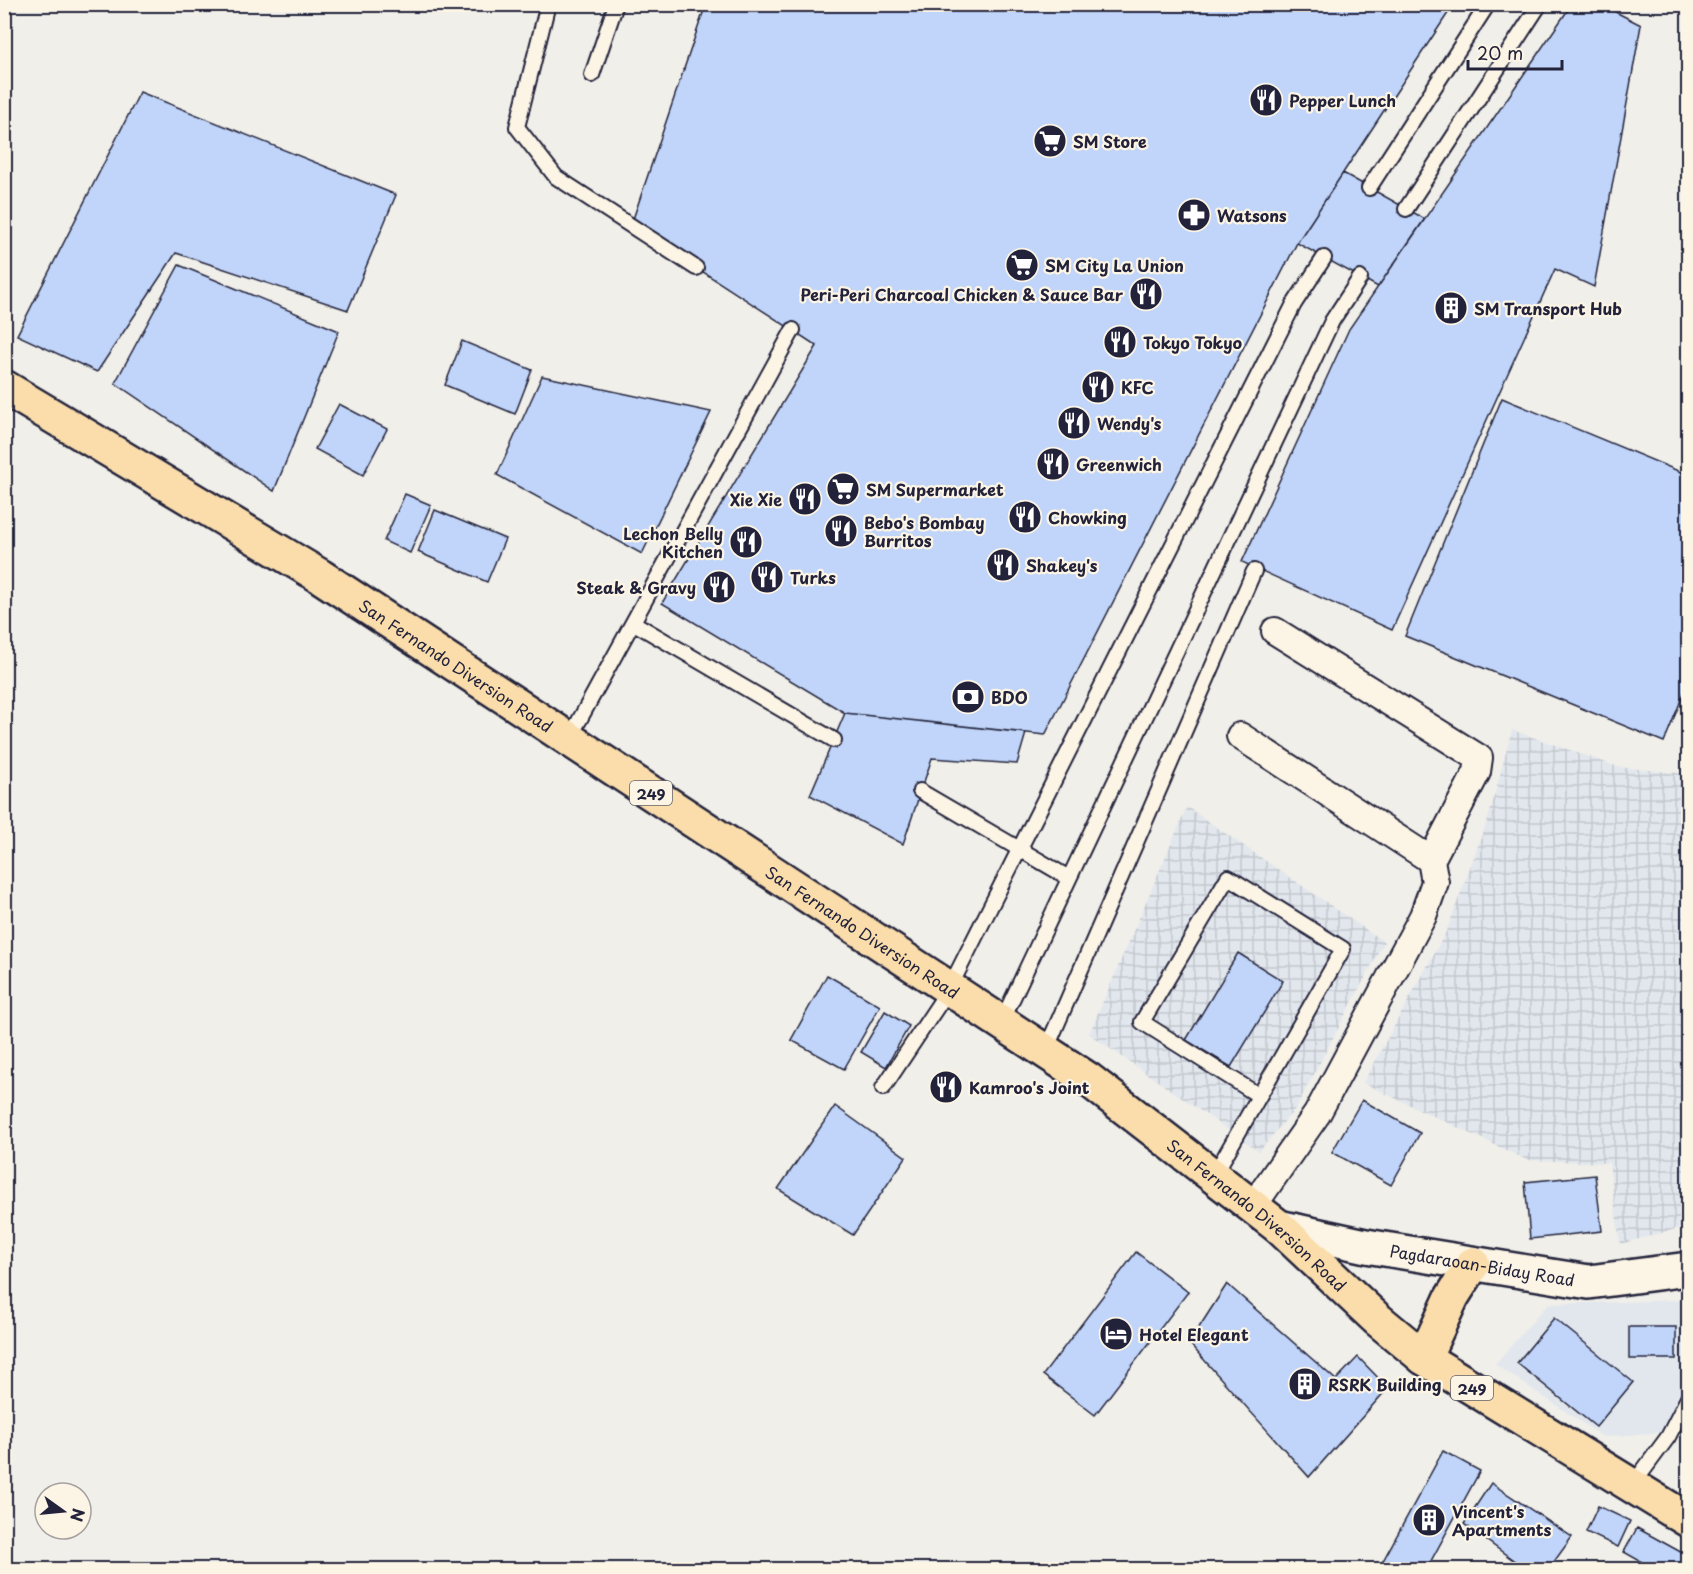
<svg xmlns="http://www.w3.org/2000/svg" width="1693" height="1574" font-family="'Playpen Sans',sans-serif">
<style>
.built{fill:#e2e7ee}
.industrial{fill:url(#industrial-grid)}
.building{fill:#c0d5f9;stroke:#22223b;stroke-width:1.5}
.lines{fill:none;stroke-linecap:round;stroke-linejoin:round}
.service-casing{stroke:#22223b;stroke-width:18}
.minor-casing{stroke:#22223b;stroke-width:30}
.secondary-casing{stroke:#22223b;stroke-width:38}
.trunk-casing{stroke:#22223b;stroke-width:38}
.service{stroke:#fcf5e5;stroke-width:14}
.minor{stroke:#fcf5e5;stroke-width:26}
.secondary{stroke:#fcf5e5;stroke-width:33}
.trunk{stroke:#faddab;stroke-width:33}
.labels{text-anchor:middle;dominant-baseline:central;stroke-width:4.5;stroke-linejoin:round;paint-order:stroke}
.shield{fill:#fcf5e5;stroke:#63616e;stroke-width:1.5}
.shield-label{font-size:15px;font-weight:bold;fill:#22223b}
.poi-label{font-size:16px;font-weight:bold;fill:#22223b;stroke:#fcf5e5;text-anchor:start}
.street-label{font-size:16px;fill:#22223b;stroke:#fcf5e5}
</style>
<defs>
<pattern id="industrial-grid" width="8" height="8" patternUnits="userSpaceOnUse" patternTransform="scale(1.5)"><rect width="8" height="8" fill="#e2e7ee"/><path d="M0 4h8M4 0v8" fill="none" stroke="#c2c6cd"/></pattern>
</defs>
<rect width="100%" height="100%" fill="#f0efe9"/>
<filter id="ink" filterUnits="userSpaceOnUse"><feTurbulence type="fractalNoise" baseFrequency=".0167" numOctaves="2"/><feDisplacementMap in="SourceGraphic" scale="12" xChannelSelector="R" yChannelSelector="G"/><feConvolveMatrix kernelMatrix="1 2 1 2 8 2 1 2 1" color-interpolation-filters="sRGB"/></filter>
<g filter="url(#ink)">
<path class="built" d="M1686 1300 1685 1393 1662 1432 1603 1437 1495 1364 1548 1304Z"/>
<path class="industrial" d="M1512 730 1618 767 1688 774V1226L1620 1244 1609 1163 1527 1160 1363 1083 1447 930 1489 816Z
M1187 807 1384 942 1296 1108 1259 1151 1089 1034Z"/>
<path class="building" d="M706 4H1454L1297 243 1045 735 845 713 662 603 817 346 631 225Z
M1572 4H1600L1641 25 1594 287 1555 269 1392 630 1242 562 1349 329Z
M140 92 396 195 348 310 176 253 97 372 17 335Z
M1343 173 1425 219 1378 287 1297 243Z
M179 265 339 331 274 491 115 383Z
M462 341 532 370 515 414 445 385Z
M542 376 711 412 642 554 497 475Z
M1502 398 1688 475V683L1664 742 1405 636Z
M339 404 387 429 363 475 315 449Z
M405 494 431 505 410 553 384 541Z
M435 510 505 539 487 582 418 552Z
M845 713 1026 733 1017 764 932 758 903 844 810 795Z
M1238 953 1283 981 1231 1067 1186 1040Z
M827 975 880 1006 844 1069 791 1040Z
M885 1011 909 1026 886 1067 861 1052Z
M1362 1100 1420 1133 1391 1185 1332 1152Z
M835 1106 906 1157 853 1235 778 1189Z
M1595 1175 1602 1231 1530 1239 1525 1182Z
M1136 1252 1188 1292 1095 1415 1043 1375Z
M1227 1284 1336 1380 1358 1357 1388 1388 1309 1477 1189 1343Z
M1554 1318 1633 1382 1596 1427 1517 1363Z
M1629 1327H1676V1359H1629Z
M1443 1451 1480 1471 1426 1570H1378Z
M1491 1483 1572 1537 1548 1570H1527L1464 1524Z
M1598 1506 1630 1521 1618 1547 1586 1532Z
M1637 1528 1688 1556 1687 1570H1656L1624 1552Z"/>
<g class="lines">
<defs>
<path id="service" d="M548 4 517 127 556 177 696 268
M592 75 616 4
M1369 188 1488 4
M1406 209 1540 4
M634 623 834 740
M569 739 793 330
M920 791 1069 878
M1001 1023 1332 321 1360 278
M1045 1052 1254 571
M883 1088 949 989 1294 304 1324 258
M1213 1177 1343 949 1228 877 1142 1022 1258 1095
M1631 1487 1668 1437 1688 1398"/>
<path id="minor" d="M1275 631 1479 758 1477 772 1431 860
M1240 736 1431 860 1435 882 1423 916 1317 1114 1253 1206"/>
<g id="secondary">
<path id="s1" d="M1279 1227 1366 1246 1589 1282 1688 1269"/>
</g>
<g id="trunk">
<path id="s2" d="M4 387 320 576 1089 1080 1279 1227 1377 1319 1424 1358 1688 1520"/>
<path d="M1424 1358 1452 1297 1473 1264"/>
</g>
</defs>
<use href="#service" class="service-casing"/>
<use href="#minor" class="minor-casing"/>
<use href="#secondary" class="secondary-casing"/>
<use href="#trunk" class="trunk-casing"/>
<use href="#service" class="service"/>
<use href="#minor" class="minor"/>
<use href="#secondary" class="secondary"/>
<use href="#trunk" class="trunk"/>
</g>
</g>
<defs>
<symbol id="restaurant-disc" viewBox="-11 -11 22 22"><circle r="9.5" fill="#22223b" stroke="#fcf5e5"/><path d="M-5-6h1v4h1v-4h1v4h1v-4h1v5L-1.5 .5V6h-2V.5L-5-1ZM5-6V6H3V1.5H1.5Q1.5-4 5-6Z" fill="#fff"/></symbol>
<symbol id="supermarket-disc" viewBox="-11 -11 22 22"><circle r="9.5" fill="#22223b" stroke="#fcf5e5"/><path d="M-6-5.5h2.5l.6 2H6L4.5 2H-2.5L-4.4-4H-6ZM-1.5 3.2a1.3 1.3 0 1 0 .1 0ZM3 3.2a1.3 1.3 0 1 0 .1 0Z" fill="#fff"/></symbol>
<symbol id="pharmacy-disc" viewBox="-11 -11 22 22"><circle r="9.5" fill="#22223b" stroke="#fcf5e5"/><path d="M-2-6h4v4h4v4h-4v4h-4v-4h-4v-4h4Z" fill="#fff"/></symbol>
<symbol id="building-disc" viewBox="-11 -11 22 22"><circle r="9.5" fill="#22223b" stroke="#fcf5e5"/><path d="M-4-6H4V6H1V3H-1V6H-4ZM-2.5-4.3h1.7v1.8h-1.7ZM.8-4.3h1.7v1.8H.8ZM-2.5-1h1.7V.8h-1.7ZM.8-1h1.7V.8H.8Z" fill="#fff"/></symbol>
<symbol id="bank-disc" viewBox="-11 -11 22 22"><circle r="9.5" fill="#22223b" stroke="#fcf5e5"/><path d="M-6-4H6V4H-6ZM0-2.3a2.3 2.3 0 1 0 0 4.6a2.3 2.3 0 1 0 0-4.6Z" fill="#fff"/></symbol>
<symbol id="hotel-disc" viewBox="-11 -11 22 22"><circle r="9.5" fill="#22223b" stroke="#fcf5e5"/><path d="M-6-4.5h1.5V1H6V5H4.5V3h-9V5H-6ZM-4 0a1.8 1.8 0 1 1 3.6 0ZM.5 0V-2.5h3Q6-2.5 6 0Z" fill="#fff"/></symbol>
</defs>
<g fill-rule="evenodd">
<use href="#restaurant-disc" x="1247" y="81" width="38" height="38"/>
<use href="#supermarket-disc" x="1031" y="122" width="38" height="38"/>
<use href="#pharmacy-disc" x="1175" y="196" width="38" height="38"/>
<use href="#supermarket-disc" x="1003" y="246" width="38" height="38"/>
<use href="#restaurant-disc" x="1127" y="275" width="38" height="38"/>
<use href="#building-disc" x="1432" y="289" width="38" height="38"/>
<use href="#restaurant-disc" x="1101" y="323" width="38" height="38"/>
<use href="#restaurant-disc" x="1079" y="368" width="38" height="38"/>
<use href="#restaurant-disc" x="1055" y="404" width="38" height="38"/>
<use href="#restaurant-disc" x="1034" y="445" width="38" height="38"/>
<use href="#supermarket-disc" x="824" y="470" width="38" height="38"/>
<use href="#restaurant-disc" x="786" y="480" width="38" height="38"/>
<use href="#restaurant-disc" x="1006" y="498" width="38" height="38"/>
<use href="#restaurant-disc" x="822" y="512" width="38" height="38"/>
<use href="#restaurant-disc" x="727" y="523" width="38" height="38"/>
<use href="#restaurant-disc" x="984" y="546" width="38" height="38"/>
<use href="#restaurant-disc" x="748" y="558" width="38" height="38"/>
<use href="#restaurant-disc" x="700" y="568" width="38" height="38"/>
<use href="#bank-disc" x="949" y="678" width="38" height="38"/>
<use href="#restaurant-disc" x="927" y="1068" width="38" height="38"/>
<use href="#hotel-disc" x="1097" y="1315" width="38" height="38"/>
<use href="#building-disc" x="1286" y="1365" width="38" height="38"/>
<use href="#building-disc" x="1410" y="1501" width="38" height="38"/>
</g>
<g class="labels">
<g class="shield">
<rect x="630" y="781" width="42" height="24" rx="4.5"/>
<rect x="1451" y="1376" width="42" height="24" rx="4.5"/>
</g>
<g class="shield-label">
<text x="651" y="793">249</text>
<text x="1472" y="1388">249</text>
</g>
<g class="poi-label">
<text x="1289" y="100">Pepper Lunch</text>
<text x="1073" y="141">SM Store</text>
<text x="1217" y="215">Watsons</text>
<text x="1045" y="265">SM City La Union</text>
<text x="1123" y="294" text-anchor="end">Peri-Peri Charcoal Chicken &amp; Sauce Bar</text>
<text x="1474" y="308">SM Transport Hub</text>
<text x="1143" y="342">Tokyo Tokyo</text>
<text x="1121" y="387">KFC</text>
<text x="1097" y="423">Wendy's</text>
<text x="1076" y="464">Greenwich</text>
<text x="866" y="489">SM Supermarket</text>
<text x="782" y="499" text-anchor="end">Xie Xie</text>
<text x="1048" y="517">Chowking</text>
<text x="864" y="522">Bebo's Bombay<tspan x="864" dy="18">Burritos</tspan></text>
<text x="723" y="533" text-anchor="end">Lechon Belly<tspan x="723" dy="18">Kitchen</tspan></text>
<text x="1026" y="565">Shakey's</text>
<text x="790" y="577">Turks</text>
<text x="696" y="587" text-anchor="end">Steak &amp; Gravy</text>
<text x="991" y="697">BDO</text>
<text x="969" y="1087">Kamroo's Joint</text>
<text x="1139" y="1334">Hotel Elegant</text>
<text x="1328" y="1384">RSRK Building</text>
<text x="1452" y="1511">Vincent's<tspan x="1452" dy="18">Apartments</tspan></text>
</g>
<g class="street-label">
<text stroke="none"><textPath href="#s2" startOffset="531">San Fernando Diversion Road</textPath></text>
<text stroke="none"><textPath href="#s2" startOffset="1017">San Fernando Diversion Road</textPath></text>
<text stroke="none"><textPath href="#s2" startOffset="1503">San Fernando Diversion Road</textPath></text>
<text stroke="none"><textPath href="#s1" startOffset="207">Pagdaraoan-Biday Road</textPath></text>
</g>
</g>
<rect width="1693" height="1574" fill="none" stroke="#fcf5e5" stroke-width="24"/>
<rect x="12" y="12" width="1669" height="1550" fill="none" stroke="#22223b" stroke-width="2" filter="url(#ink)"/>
<g transform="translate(63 1511) rotate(105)"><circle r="28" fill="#fcf5e5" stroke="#a5a1a1" stroke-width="1.5"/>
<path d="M0-4.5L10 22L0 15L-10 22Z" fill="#22223b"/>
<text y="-9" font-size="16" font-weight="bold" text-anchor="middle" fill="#22223b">N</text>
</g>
<path d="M1468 60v9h94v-9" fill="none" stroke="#22223b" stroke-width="3"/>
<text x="1477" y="60" font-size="18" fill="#22223b" stroke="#fcf5e5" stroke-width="4.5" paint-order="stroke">20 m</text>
</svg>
